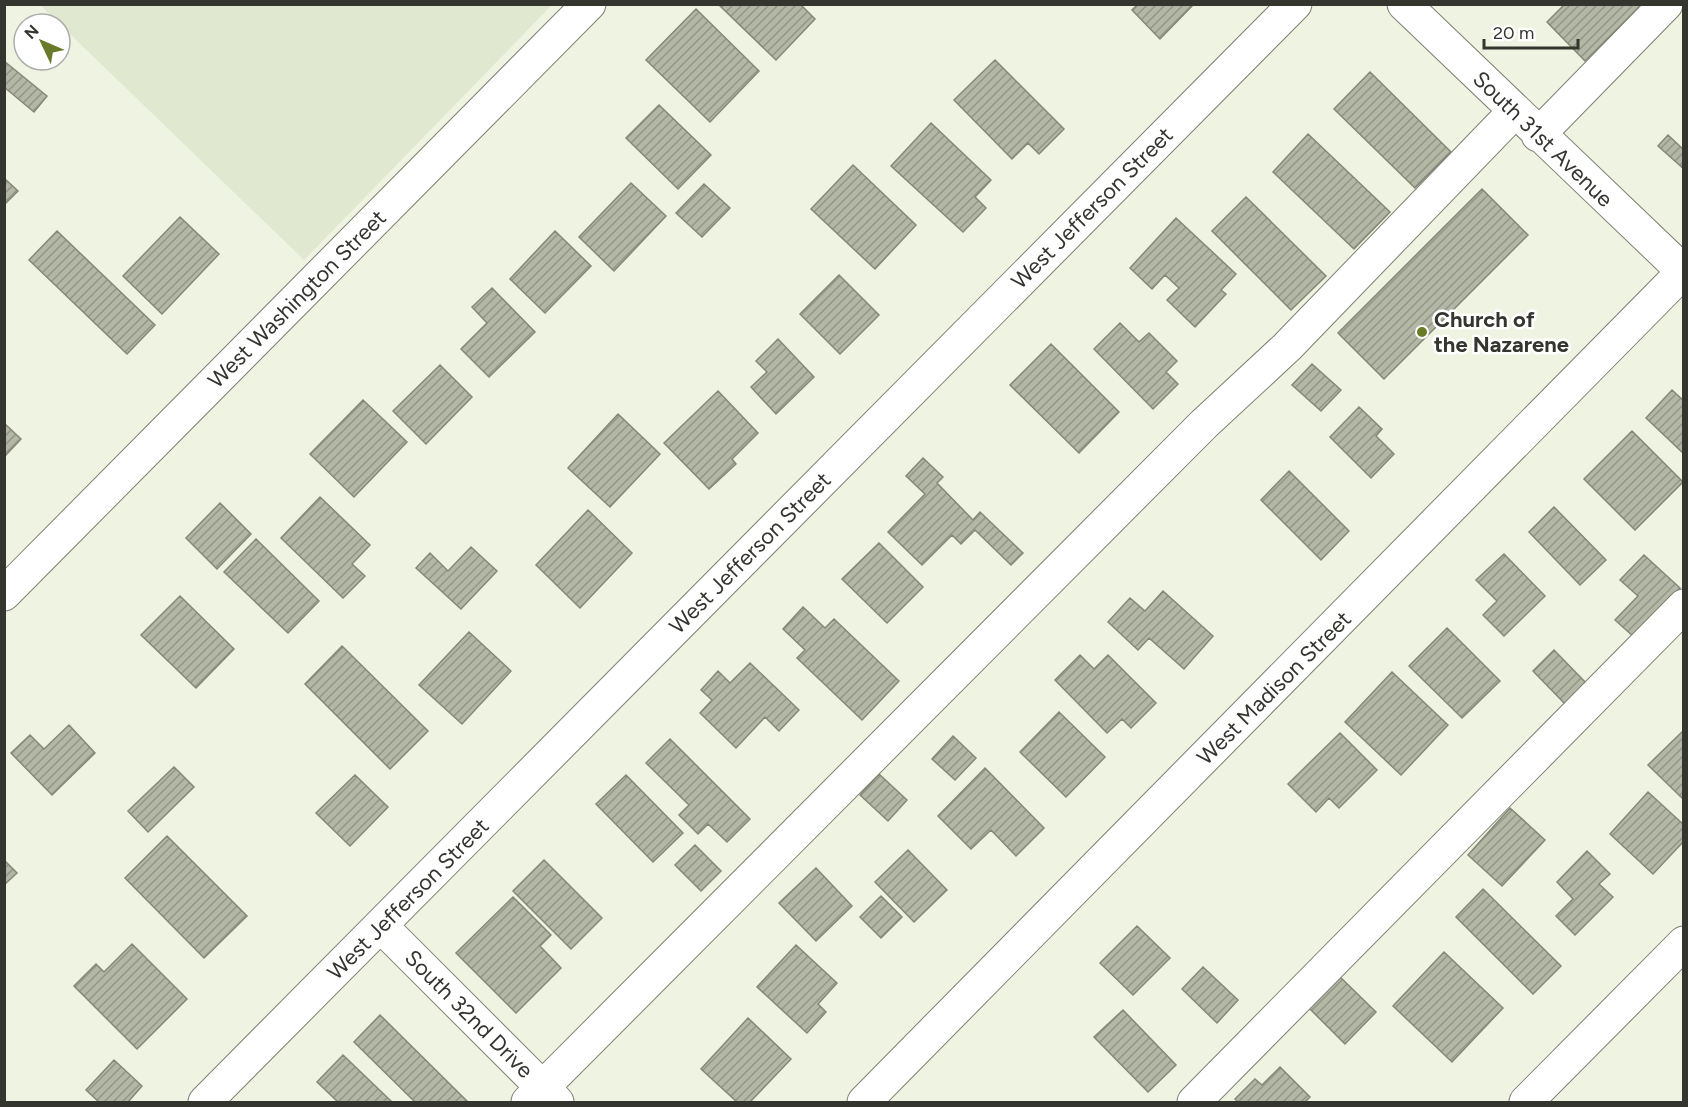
<svg xmlns="http://www.w3.org/2000/svg" width="1688" height="1107" font-family="Figtree,sans-serif">
<style>
.built{fill:#e1e8d0}
.building{fill:url(#building-hatch);stroke:#838877;stroke-width:1.5}
.lines{fill:none;stroke-linecap:round;stroke-linejoin:round}
.minor-casing{stroke:#7c8171;stroke-width:35}
.minor{stroke:#fff;stroke-width:33}
.poi-dot{fill:#697a28;stroke:#fff;stroke-width:2}
.labels{text-anchor:middle;dominant-baseline:central;stroke-width:5;stroke-linejoin:round;paint-order:stroke}
.street-label{font-size:22px;fill:#33352e;stroke:#fff}
.poi-label{font-size:22px;font-weight:bold;fill:#33352e;stroke:#fff;text-anchor:start}
</style>
<defs>
<pattern id="building-hatch" width="6" height="6" patternUnits="userSpaceOnUse" patternTransform="scale(1.5)"><rect width="6" height="6" fill="#b3b8a6"/><path d="M-1 1l2-2M0 6l6-6M5 7l2-2" fill="none" stroke="#929688"/></pattern>
</defs>
<rect width="100%" height="100%" fill="#eff4e2"/>
<path class="built" d="M40 5H552L304 260Z"/>
<path class="building" d="M718 4H800L815 19 776 60Z
M1138 4H1194L1160 39 1132 10Z
M1565 4H1642L1585 61 1547 22Z
M696 9 759 71 710 122 646 60Z
M995 60 1064 129 1039 154 1028 143 1012 159 954 100Z
M4 61 47 96 34 112 4 87Z
M1370 72 1451 152 1415 188 1334 109Z
M659 105 711 155 678 189 626 138Z
M931 123 991 180 975 197 986 208 963 232 891 166Z
M1308 134 1390 212 1354 249 1273 172Z
M1668 135 1684 150V169L1658 146Z
M853 165 916 225 875 269 811 209Z
M4 178 18 191 4 205Z
M631 183 666 216 614 271 579 237Z
M704 184 730 208 702 237 676 213Z
M1482 189 1528 235 1384 379 1338 333Z
M1246 197 1326 276 1291 310 1212 231Z
M180 217 219 254 162 314 123 276Z
M1176 218 1236 274 1221 290 1226 294 1195 327 1167 300 1179 288 1165 275 1152 289 1130 268Z
M57 231 155 325 127 354 29 260Z
M555 231 591 266 545 313 510 279Z
M839 275 879 315 840 354 800 314Z
M492 288 535 332 489 377 461 349 487 323 472 307Z
M1120 323 1139 342 1149 333 1177 361 1166 372 1178 384 1153 409 1094 349Z
M778 339 814 377 776 414 751 387 767 372 756 361Z
M1051 344 1119 412 1079 453 1010 385Z
M1312 364 1341 390 1321 411 1292 385Z
M440 365 472 397 426 444 393 411Z
M1672 390 1684 401V454L1646 418Z
M718 391 758 433 732 459 736 464 709 489 664 443Z
M363 400 407 442 354 497 310 454Z
M1359 407 1382 429 1376 436 1394 454 1371 478 1330 437Z
M618 414 660 454 610 507 568 468Z
M4 423 21 439 4 457Z
M1632 431 1683 482 1635 530 1584 479Z
M923 458 943 477 937 483 973 520 980 512 1023 553 1011 565 975 530 961 544 952 535 922 565 888 532 925 494 906 476Z
M1289 471 1349 531 1321 560 1261 500Z
M320 497 370 545 352 564 365 576 343 598 281 538Z
M220 503 251 534 217 569 186 538Z
M1554 507 1606 560 1580 585 1529 532Z
M588 510 632 553 580 608 536 565Z
M256 539 319 601 288 633 224 572Z
M879 543 923 587 887 623 842 579Z
M471 547 497 571 461 609 416 568 430 553 448 571Z
M1504 554 1545 596 1504 636 1483 615 1497 601 1476 580Z
M1644 555 1680 588 1634 637 1615 620 1638 596 1620 580Z
M1163 591 1213 636 1184 669 1149 638 1138 650 1108 622 1130 598 1145 611Z
M180 596 234 649 196 688 141 635Z
M803 607 825 628 834 619 899 681 862 720 797 658 805 650 783 629Z
M1447 628 1500 681 1462 718 1409 666Z
M469 632 511 671 462 724 419 685Z
M342 646 428 731 390 769 305 684Z
M1554 650 1586 683 1565 704 1533 671Z
M1080 655 1094 669 1108 655 1156 703 1131 728 1122 719 1107 733 1055 680Z
M750 663 799 710 779 731 765 717 736 748 700 713 712 700 701 690 718 671 730 683Z
M1392 672 1448 725 1401 775 1345 722Z
M1059 712 1105 757 1066 797 1020 752Z
M69 725 95 753 52 795 11 753 30 735 44 749Z
M1684 730V798L1683 799 1648 765Z
M1340 733 1377 770 1339 808 1329 798 1316 812 1288 784Z
M953 736 976 758 955 780 932 759Z
M670 739 750 819 727 842 708 824 698 834 679 815 689 805 646 763Z
M174 767 194 787 148 832 128 811Z
M985 768 1044 828 1016 856 991 830 971 849 938 816Z
M879 774 907 800 888 821 860 795Z
M355 775 388 807 350 846 316 813Z
M626 775 683 833 653 862 596 804Z
M1648 792 1684 825V841L1653 874 1610 834Z
M1510 808 1545 840 1502 886 1468 855Z
M167 836 247 916 204 958 125 878Z
M695 845 721 871 701 891 675 865Z
M908 850 947 890 914 922 875 882Z
M1587 851 1610 874 1599 884 1613 897 1575 935 1556 916 1573 899 1557 882Z
M4 860 17 873 4 885Z
M544 860 602 918 571 949 513 891Z
M816 868 852 906 816 941 779 903Z
M1483 889 1561 966 1533 994 1456 917Z
M881 896 902 917 881 938 860 917Z
M513 897 551 935 540 946 561 968 516 1013 456 953Z
M1137 926 1170 958 1133 995 1100 963Z
M132 944 187 999 137 1049 74 986 96 964 104 972Z
M796 945 837 983 818 1004 826 1012 807 1033 757 987Z
M1444 952 1503 1008 1452 1062 1393 1006Z
M1203 967 1238 1000 1217 1023 1182 989Z
M1336 973 1376 1012 1345 1044 1305 1004Z
M1123 1010 1176 1065 1148 1092 1094 1037Z
M380 1015 468 1102H415L354 1042Z
M748 1018 791 1059 750 1102H737L701 1069Z
M343 1055 392 1102H338L317 1082Z
M114 1060 142 1086 128 1102H99L86 1090Z
M1280 1067 1310 1097 1305 1102H1238L1235 1099 1255 1079 1262 1085Z"/>
<g class="lines">
<defs>
<path id="minor" d="M1404 4 1684 272
M1538 135 1666 4
M4 594 589 4
M381 926 557 1102
M205 1102 1295 4
M528 1102 1204 424 1287 347 1514 112
M864 1102 1683 272
M1194 1102 1684 606
M1526 1102 1684 943"/>
</defs>
<use href="#minor" class="minor-casing"/>
<use href="#minor" class="minor"/>
</g>
<circle class="poi-dot" cx="1422" cy="332" r="6"/>
<g class="labels">
<g class="street-label">
<text transform="translate(1543 139) rotate(44)">South 31st Avenue</text>
<text transform="translate(1092 208) rotate(-45)">West Jefferson Street</text>
<text transform="translate(297 299) rotate(-45)">West Washington Street</text>
<text transform="translate(750 553) rotate(-45)">West Jefferson Street</text>
<text transform="translate(1274 688) rotate(-45)">West Madison Street</text>
<text transform="translate(408 899) rotate(-45)">West Jefferson Street</text>
<text transform="translate(469 1014) rotate(45)">South 32nd Drive</text>
</g>
<g class="poi-label">
<text x="1434" y="319">Church of<tspan x="1434" dy="25">the Nazarene</tspan></text>
</g>
</g>
<rect width="1688" height="1107" fill="none" stroke="#33352e" stroke-width="12"/>
<g transform="translate(42 42) rotate(314)"><circle r="28" fill="#ffffff" stroke="#adaeab" stroke-width="1.5"/>
<path d="M0-4.5L10 22L0 15L-10 22Z" fill="#697a28"/>
<text y="-9" font-size="16" font-weight="bold" text-anchor="middle" fill="#33352e">N</text>
</g>
<path d="M1484 39v9h94v-9" fill="none" stroke="#33352e" stroke-width="3"/>
<text x="1493" y="39" font-size="18" fill="#33352e" stroke="#ffffff" stroke-width="4.5" paint-order="stroke">20 m</text>
</svg>
